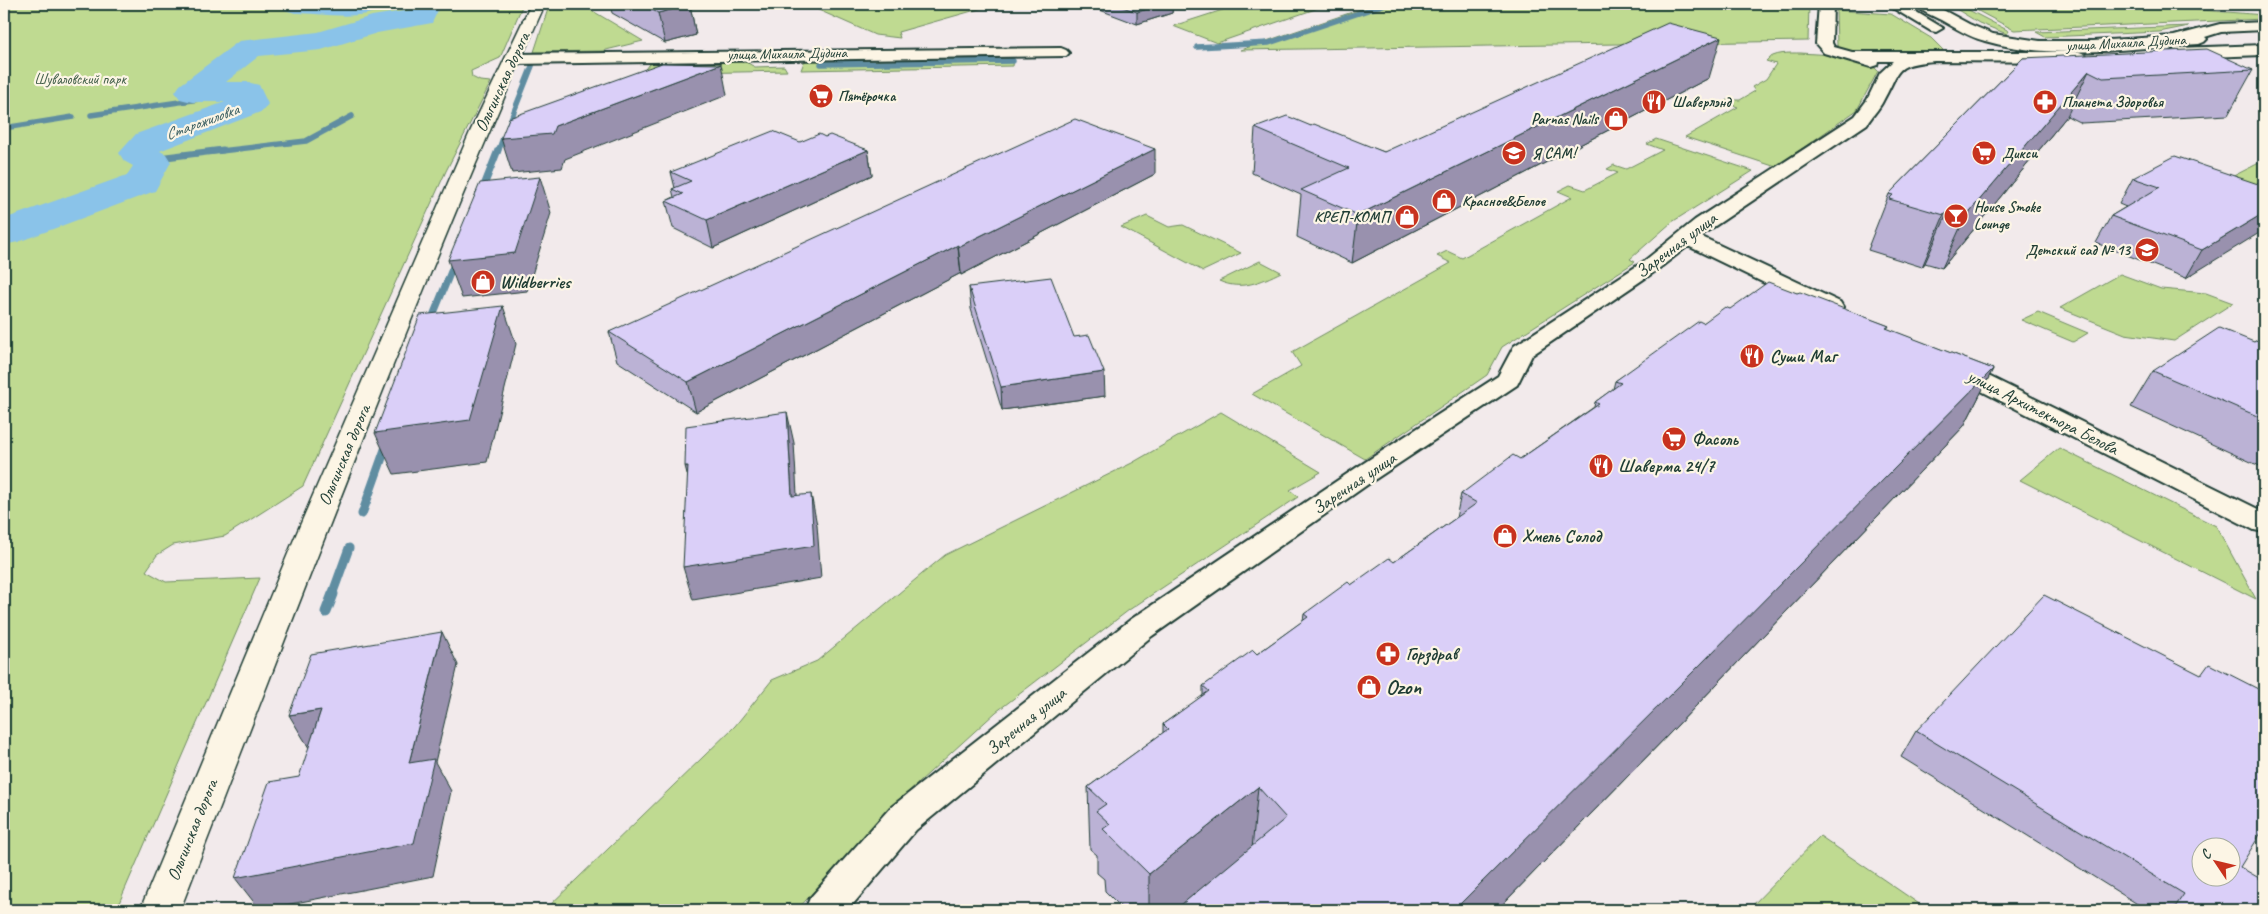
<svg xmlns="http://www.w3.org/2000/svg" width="2268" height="914" font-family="Caveat,sans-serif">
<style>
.green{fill:#bfda91;stroke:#6f8c62}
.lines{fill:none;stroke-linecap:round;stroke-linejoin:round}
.stream-far3{stroke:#5f8da1;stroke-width:5.5}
.stream-far2{stroke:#5f8da1;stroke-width:7}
.stream-far1{stroke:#5f8da1;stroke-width:9}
.stream{stroke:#5f8da1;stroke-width:11}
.river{fill:#8ac3e9;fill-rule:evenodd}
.minor-casing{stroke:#1f3d34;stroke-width:4}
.tertiary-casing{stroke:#1f3d34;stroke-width:3}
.minor{fill:#fcf5e5;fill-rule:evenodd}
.tertiary{fill:#fcf5e5;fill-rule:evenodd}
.wall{fill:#bbb2d5;stroke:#1f3d34}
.shaded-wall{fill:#9991ae;stroke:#1f3d34}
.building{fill:#dacff8;stroke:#1f3d34;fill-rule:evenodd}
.labels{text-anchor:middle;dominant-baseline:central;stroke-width:4.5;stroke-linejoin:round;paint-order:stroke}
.far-street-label{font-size:15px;fill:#1f3d34;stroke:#fcf5e5}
.far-park-label{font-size:15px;fill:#3f5c47;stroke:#fcf5e5}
.far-poi-label{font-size:15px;font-weight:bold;fill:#1f3d34;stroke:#fcf5e5;text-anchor:start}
.far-water-label{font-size:16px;font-style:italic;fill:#3a5e61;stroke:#fcf5e5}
.street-label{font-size:18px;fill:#1f3d34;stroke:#fcf5e5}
.poi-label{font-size:18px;font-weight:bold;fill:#1f3d34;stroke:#fcf5e5;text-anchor:start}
.near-poi-label{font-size:21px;font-weight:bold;fill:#1f3d34;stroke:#fcf5e5;text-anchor:start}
</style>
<rect width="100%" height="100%" fill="#f2eaeb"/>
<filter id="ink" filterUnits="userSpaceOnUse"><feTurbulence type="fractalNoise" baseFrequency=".02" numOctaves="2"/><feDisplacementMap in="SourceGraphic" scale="10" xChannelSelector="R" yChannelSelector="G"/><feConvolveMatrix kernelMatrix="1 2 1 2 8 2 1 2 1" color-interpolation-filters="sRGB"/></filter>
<g filter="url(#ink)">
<path class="green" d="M4 4H523L500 58 471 71 472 77 480 81 491 82 446 171 303 486 225 536 173 545 157 555 146 571 166 582 260 578 116 910H4Z
M569 4H581L643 41 602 51 534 52 548 9Z
M805 4H997L898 32 900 38 875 35Z
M1241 4 1310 6 1316 4 1327 5 1217 43 1173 26Z
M1376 4H1809L1808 41 1240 50Z
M1948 4H1957L2009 31 2007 34 1979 23Z
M1965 4H2117L2166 9 2164 7 2264 15V19L2014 30Z
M1836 10 1891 14 1931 38 1944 51C1923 52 1850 59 1837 46Z
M2189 26 2159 32 2045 37 2036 32Z
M1801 53C1823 55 1863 54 1878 71L1857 110 1776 167 1685 137 1738 107 1724 102 1727 100H1740L1755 91 1752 87 1766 79 1776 64 1766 61C1773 52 1790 53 1801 53Z
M1000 57 1014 59 1013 66 801 70 804 62 809 59Z
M744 61 755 67 784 66 787 71 642 74 648 65 654 63Z
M1656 139 1753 171 1672 222 1630 259 1635 262 1502 347 1487 375 1365 459 1252 394 1301 366 1292 352 1451 263 1437 256 1447 251 1462 258 1572 197 1558 191 1570 185 1585 190 1618 173 1607 169 1614 165 1626 169 1663 150 1647 144Z
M2259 163 2264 164V209L2206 190Z
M1147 216 1169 227 1183 225 1241 253 1203 271 1121 227Z
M1260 261 1281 272C1261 282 1241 291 1219 281Z
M2120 274 2161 289 2206 293 2233 303 2174 341 2125 334 2060 308Z
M2038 312 2088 333 2073 342 2021 320Z
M1221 412 1321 472 1290 490 1298 497 1129 610 996 712 885 813 797 910H545L735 726 772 680 817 661 945 555 1132 463Z
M2059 448 2216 526 2256 599 2020 480Z
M1820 836 1928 910H1748Z"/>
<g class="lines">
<path class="stream-far3" d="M1197 47 1269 43 1386 4
M821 64 1013 61
M91 115 247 92
M509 124 532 66
M4 128 73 117
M212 152 306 141 352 116
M498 152 503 138"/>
<path class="stream-far2" d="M153 162 166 157 223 150
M481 193 498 150
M430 323 456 259"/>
<path class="stream-far1" d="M362 514 388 441
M332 595 349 548"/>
<path class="stream" d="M326 612 333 594"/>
<path class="river" d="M281 4H386C373 23 317 13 295 13L285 10Z
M413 4H441L432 23 377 33 321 50 259 56 226 82H247L259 85 268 104 263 111 162 150 160 151 166 154 171 162 155 191 18 242 4 245V219L127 175 133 166 124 161 119 153 136 134 225 102H192L180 99 175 92 180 85 239 41 318 32 372 16 410 10Z"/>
<defs>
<path id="minor" d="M1819 4H1833L1832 43 1834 47 1852 52H2079L2085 54 2087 57 2085 60 2079 62 1934 61C1892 65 1901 70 1883 101 1879 109 1872 116 1867 124L1700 236 1840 302 1843 307 1840 312 1832 314 1824 312 1688 246 1657 270 1532 355 1517 385 1374 480 1152 636 916 830 848 910H805L810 898 890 808 1130 620 1356 468 1498 376 1514 346 1643 262 1695 220 1855 116 1867 100 1880 73 1893 61H1878L1877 65 1871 67 1824 53 1816 44Z
M1886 4H1903L1943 28 1936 32 1931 31Z
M1915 4H1932L1969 24 1993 34 2040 41H2093L2174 36 2220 24 2264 22V30L2221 32 2205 37 2207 39 2204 42 2199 44C2130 48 2054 61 1985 41 1969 37 1955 28 1941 20 1933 16 1920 11 1915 4Z
M2264 45V55L2178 58 2173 56 2170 53 2173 50 2178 48Z
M1061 48 1066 50 1069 53 1066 56 514 64 508 62 506 59 508 56 514 54Z
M1954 361 1962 363 2264 512V532L2254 530 1946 373 1942 368 1946 363Z"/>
<path id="tertiary" d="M531 4H545C413 301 298 607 180 910H140L295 537 470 132Z"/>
</defs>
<use href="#minor" class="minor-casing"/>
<use href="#tertiary" class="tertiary-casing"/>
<use href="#minor" class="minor"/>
<use href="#tertiary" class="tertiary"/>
</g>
<path class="wall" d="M610 4H687L690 5 696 35 665 43 612 13Z
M1084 4H1173L1172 13 1137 24Z
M2023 58 2253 70 2228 115 2081 123 2067 116 1942 268 1925 263 1922 267 1868 250 1870 245H1869L1889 194Z
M1709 78 1352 263 1297 237 1301 195 1252 173 1255 128 1311 126 1384 152Z
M825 137 868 150 872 175 713 248 673 228 666 201 674 197 672 189 675 188 671 172Z
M1155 174 961 275V273L696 412 617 361 609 332Z
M2133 178 2264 186 2186 278 2096 243 2111 216 2126 207 2119 204Z
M969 287 1074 337 1105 396 1002 410 971 309Z
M1797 293 1889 326 1887 329 1993 369 1964 426 1672 731 1497 910H1181V908L1178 910H1124L1105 891 1104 879 1097 873V855L1090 849 1088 787 1163 733V724L1203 696V686L1257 654 1303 621 1304 614 1351 585 1394 562 1456 518 1461 494 1520 459 1594 407 1595 402 1613 389 1615 381 1703 323 1730 309Z
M2264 336V468L2131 407 2153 371 2254 342Z
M1916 731 2240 867 2264 910H2147L1901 757Z"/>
<path class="shaded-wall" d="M1165 4H1173L1172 13 1137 24V12Z
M690 5 696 35 665 43 658 13Z
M1721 37 1709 78 1352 263 1358 215Z
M721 64 727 95 565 159 562 168 512 173 501 138 555 126Z
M2089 71 2067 116 1942 268 1965 217Z
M1155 149V174L961 275 958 247Z
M868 150 872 175 713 248 707 220Z
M540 177 551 213 527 291 462 298 448 260Z
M1948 212 1925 263 1922 267 1944 215Z
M2264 213V230L2186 278 2202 250Z
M958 245 961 273 696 412 688 382Z
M503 306 516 344 487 462 394 474 375 433Z
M1993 369 1964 426 1672 731 1497 910H1454Z
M1104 372 1105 396 1002 410 1001 387Z
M787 412 794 443 799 528 792 496Z
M685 466H688L693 497Z
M811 494 817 525 821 578 693 600 683 567Z
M442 632 458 665 435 762 451 791 433 876 260 910 235 878 409 763Z
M321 710 309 748 289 715Z
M1258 787 1252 849 1181 905V908L1178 910H1149V874Z"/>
<path class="building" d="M641 4H687L690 5 658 13Z
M1114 4H1165L1137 12Z
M1668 23 1721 37 1358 215 1301 190 1349 168 1255 128 1287 116 1311 126 1314 124 1384 152Z
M2207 49 2253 70 2103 78 2089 71 1965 217 1948 212 1944 215 1889 199 1893 195 1889 194 2023 58Z
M662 63 721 64 555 126 552 134 501 138 509 118Z
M1075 119 1155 149 958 247V245L688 382 609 332Z
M773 131 800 142 819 134 825 137 830 135 868 150 707 220 666 201 683 194 672 189 691 181 671 172Z
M2175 156 2264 186V213L2202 250 2111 216 2160 187 2133 178Z
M540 177 515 253 448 260 480 183Z
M1051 277 1074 337 1089 335 1104 372 1001 387 969 287Z
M1768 282 1797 293 1800 292 1889 326 1886 328 1993 369 1696 669 1454 910H1187L1181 905 1286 818 1258 787 1149 874 1103 829 1110 824 1096 811 1106 804 1088 787 1168 729 1163 724 1209 691 1203 686 1253 650 1257 654 1308 617 1304 614 1348 582 1351 585 1389 558 1394 562 1477 503 1461 494 1513 455 1520 459 1599 404 1595 402 1621 383 1615 381 1699 321 1703 323 1725 307 1730 309Z
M503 306 470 420 375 433 420 315Z
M2219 328 2254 342 2264 336V419L2153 371Z
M787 412 792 496 811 494 814 546 683 567 688 466H685L686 426Z
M2044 595 2201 675 2209 664 2264 692V828L2240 867 2264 881V910H2173L2184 894 1916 731ZM2200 846H2230V876H2200Z
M442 632 409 763 434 759 414 843 235 878 269 782 299 777 321 710 289 715 311 654Z"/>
</g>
<defs>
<symbol id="supermarket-disc" viewBox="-11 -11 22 22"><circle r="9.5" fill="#c8321e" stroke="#fcf5e5"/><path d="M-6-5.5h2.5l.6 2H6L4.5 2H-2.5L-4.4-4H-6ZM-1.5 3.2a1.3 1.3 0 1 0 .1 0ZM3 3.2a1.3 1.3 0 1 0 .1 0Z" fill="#fff"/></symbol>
<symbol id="restaurant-disc" viewBox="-11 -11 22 22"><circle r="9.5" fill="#c8321e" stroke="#fcf5e5"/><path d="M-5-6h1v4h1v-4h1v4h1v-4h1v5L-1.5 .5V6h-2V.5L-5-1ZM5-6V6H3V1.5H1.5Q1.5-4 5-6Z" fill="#fff"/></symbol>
<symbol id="pharmacy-disc" viewBox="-11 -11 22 22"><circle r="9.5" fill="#c8321e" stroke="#fcf5e5"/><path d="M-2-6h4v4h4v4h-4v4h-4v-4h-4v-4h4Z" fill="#fff"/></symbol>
<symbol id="shop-disc" viewBox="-11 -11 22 22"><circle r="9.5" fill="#c8321e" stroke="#fcf5e5"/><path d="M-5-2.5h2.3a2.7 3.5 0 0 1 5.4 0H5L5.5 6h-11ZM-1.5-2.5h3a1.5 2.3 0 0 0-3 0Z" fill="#fff"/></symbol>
<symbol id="school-disc" viewBox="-11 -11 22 22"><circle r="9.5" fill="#c8321e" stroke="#fcf5e5"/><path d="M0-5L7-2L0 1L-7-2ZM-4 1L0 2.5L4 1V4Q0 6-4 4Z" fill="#fff"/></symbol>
<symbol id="bar-disc" viewBox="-11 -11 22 22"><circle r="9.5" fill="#c8321e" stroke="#fcf5e5"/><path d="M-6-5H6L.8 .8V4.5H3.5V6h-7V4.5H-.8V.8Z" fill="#fff"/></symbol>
</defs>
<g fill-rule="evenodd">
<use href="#supermarket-disc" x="807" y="82" width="28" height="28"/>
<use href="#restaurant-disc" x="1640" y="88" width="28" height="28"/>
<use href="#pharmacy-disc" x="2031" y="88" width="28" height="28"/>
<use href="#shop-disc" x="1602" y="105" width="28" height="28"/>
<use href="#school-disc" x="1500" y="139" width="28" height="28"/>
<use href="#supermarket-disc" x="1970" y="139" width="28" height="28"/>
<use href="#shop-disc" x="1430" y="187" width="28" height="28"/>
<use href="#bar-disc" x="1942" y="202" width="28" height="28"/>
<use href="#shop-disc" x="1393" y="203" width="28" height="28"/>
<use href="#school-disc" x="2133" y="236" width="28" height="28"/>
<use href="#shop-disc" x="469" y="268" width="28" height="28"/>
<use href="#restaurant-disc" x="1738" y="342" width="28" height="28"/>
<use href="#supermarket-disc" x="1660" y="425" width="28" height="28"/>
<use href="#restaurant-disc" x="1587" y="452" width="28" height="28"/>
<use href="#shop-disc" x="1491" y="522" width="28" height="28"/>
<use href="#pharmacy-disc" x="1374" y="640" width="28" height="28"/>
<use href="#shop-disc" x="1355" y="673" width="28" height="28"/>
</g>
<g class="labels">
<g class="far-street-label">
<text transform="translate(2126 43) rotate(-3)">улица Михаила Дудина</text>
<text transform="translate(787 54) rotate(-1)">улица Михаила Дудина</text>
</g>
<g class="far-park-label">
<text x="80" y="79">Шуваловский парк</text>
</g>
<g class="far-poi-label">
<text x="838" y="96">Пятёрочка</text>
<text x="1672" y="102">Шаверлэнд</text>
<text x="2062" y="102">Планета Здоровья</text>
<text x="1598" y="119" text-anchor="end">Parnas Nails</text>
<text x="1532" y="153">Я САМ!</text>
<text x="2002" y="153">Дикси</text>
<text x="1462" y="201">Красное&amp;Белое</text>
<text x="1974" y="207">House Smoke<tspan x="1974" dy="17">Lounge</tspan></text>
<text x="1390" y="217" text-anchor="end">КРЕП-КОМП</text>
<text x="2130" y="250" text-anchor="end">Детский сад № 13</text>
</g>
<g class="far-water-label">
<text transform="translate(202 122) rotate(-20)">Старожиловка</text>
</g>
<g class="street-label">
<text transform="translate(502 82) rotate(-65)">Ольгинская дорога</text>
<text transform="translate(1676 245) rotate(-37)">Заречная улица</text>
<text transform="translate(2043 412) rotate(27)">улица Архитектора Белова</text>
<text transform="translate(344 455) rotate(-67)">Ольгинская дорога</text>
<text transform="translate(1354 483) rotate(-34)">Заречная улица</text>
<text transform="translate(1026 721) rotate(-39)">Заречная улица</text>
<text transform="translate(192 830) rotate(-68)">Ольгинская дорога</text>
</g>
<g class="poi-label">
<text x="500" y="282">Wildberries</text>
<text x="1770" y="356">Суши Маг</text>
<text x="1692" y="439">Фасоль</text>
<text x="1618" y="466">Шаверма 24/7</text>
<text x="1522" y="536">Хмель Солод</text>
<text x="1406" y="654">Горздрав</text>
</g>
<g class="near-poi-label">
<text x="1386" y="687">Ozon</text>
</g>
</g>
<rect width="2268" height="914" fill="none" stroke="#fcf5e5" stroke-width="20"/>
<rect x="10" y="10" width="2248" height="894" fill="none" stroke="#1f3d34" stroke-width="2" filter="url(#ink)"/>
<g transform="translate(2216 862) rotate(305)"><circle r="24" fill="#fcf5e5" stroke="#a4ab9e"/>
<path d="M0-4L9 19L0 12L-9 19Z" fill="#c8321e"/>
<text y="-8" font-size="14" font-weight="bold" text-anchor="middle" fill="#1f3d34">С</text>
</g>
</svg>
